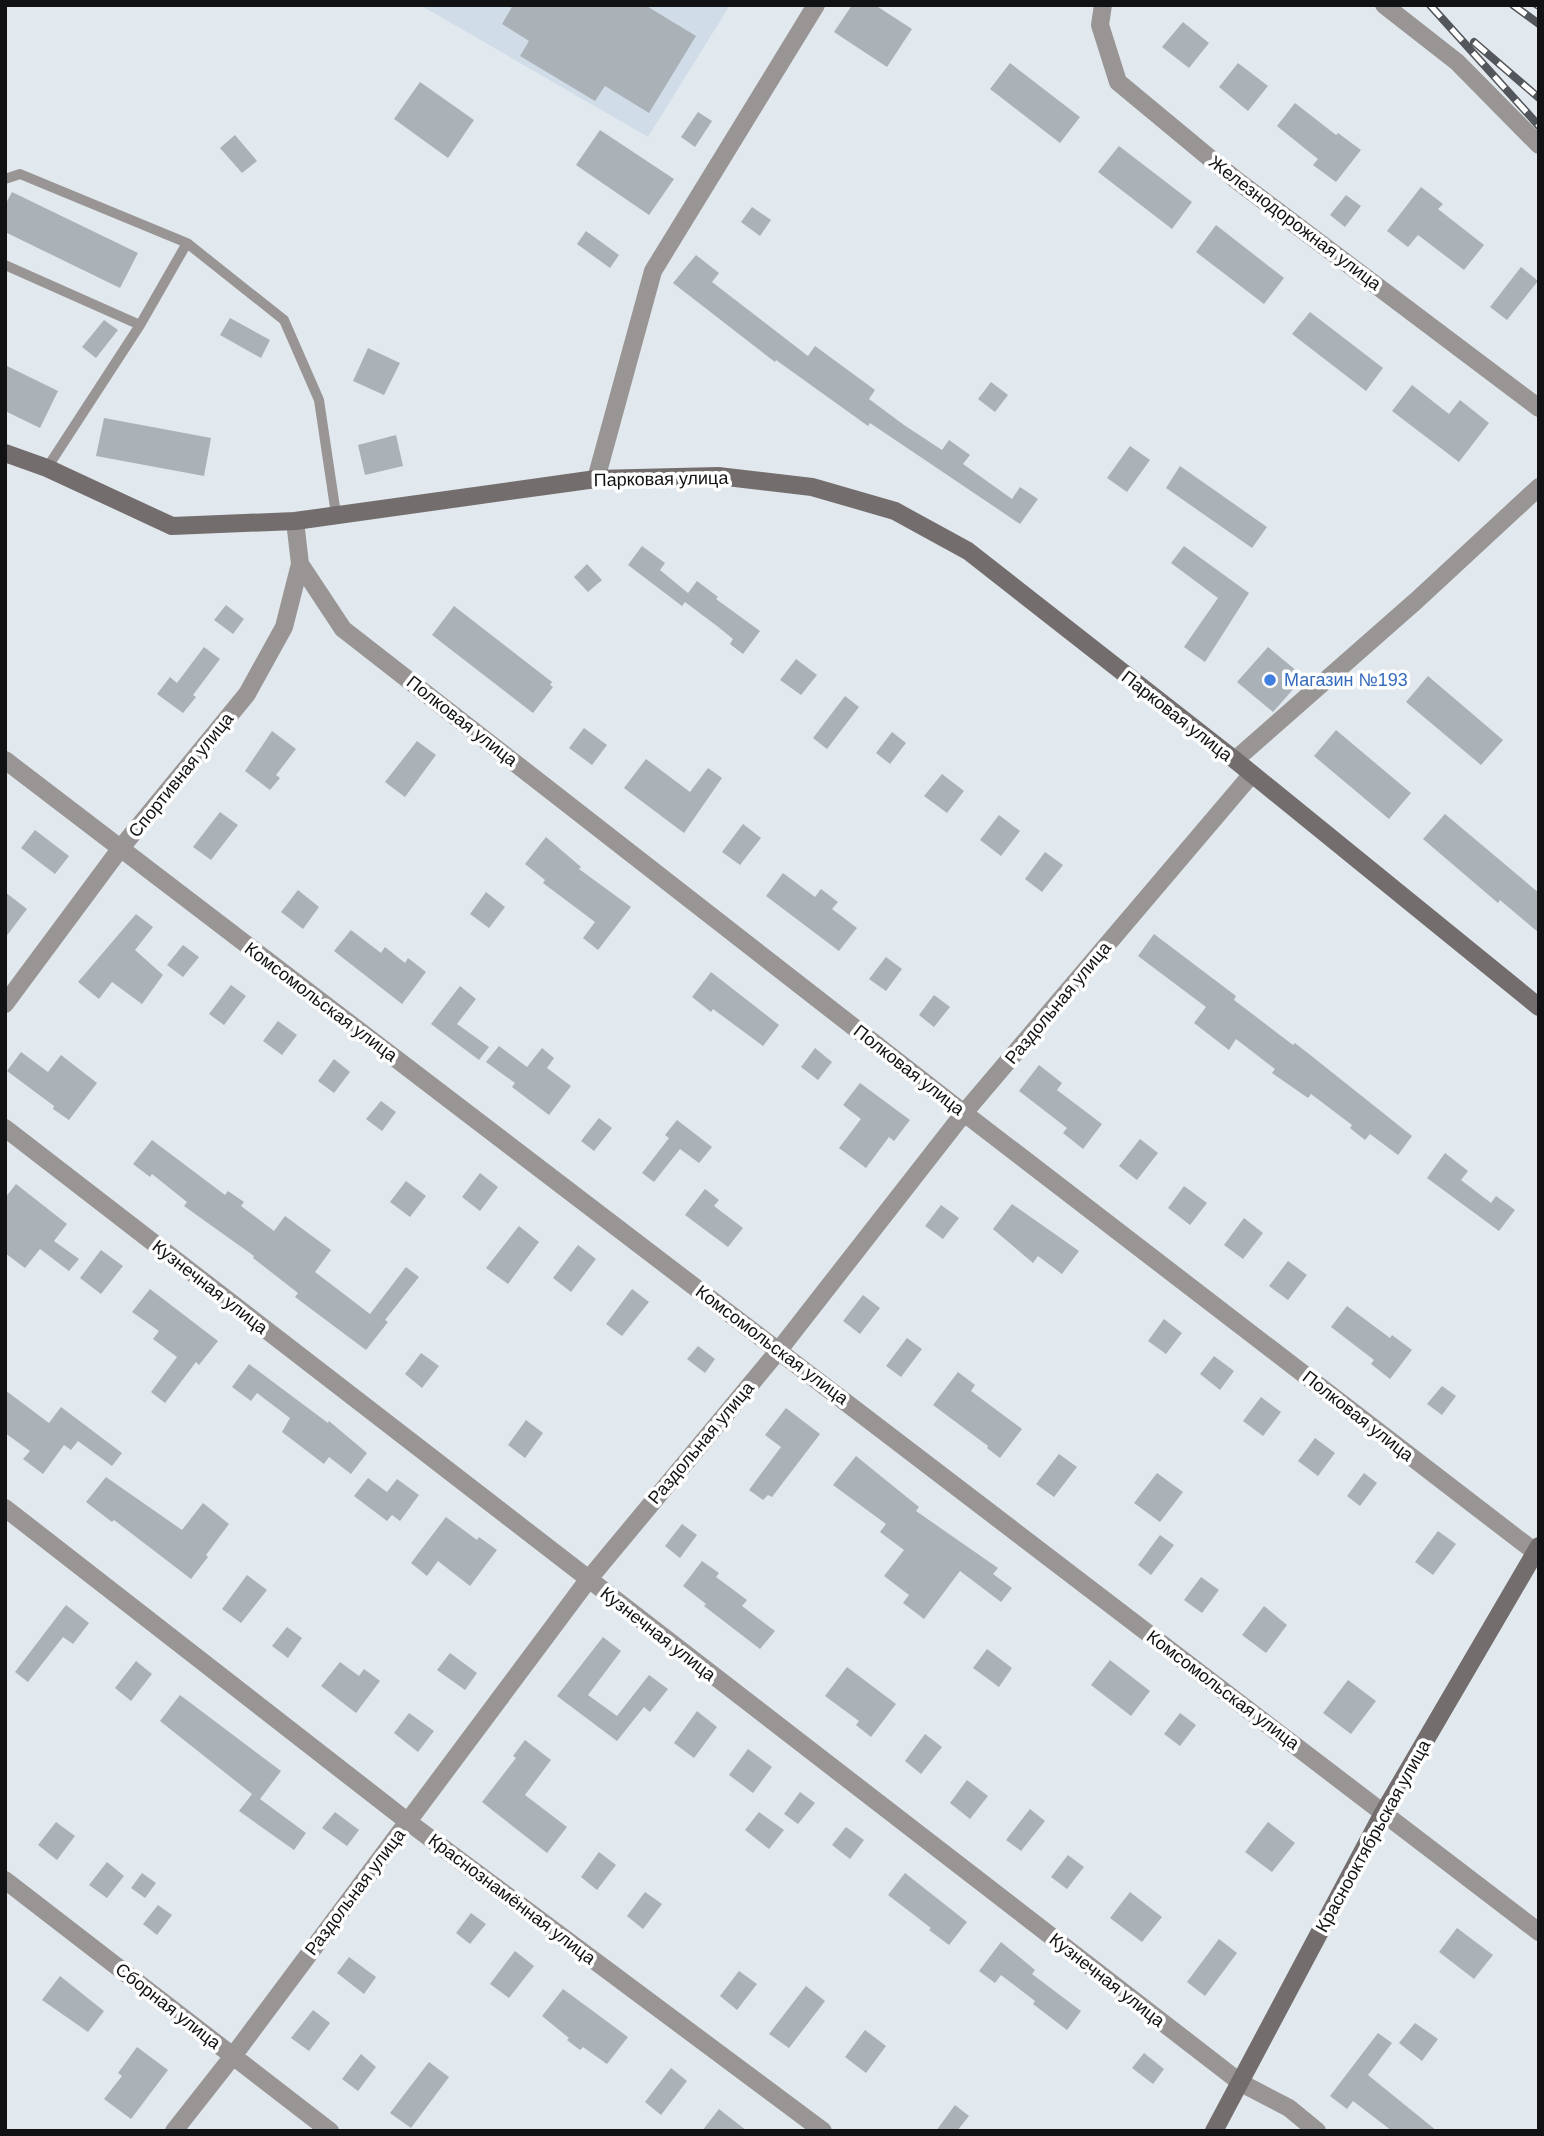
<svg xmlns="http://www.w3.org/2000/svg" width="1544" height="2136" font-family="Helvetica,sans-serif">
<style>
.built{fill:#d0dce8}
.building{fill:#abb2b7}
.lines{fill:none;stroke-linecap:round;stroke-linejoin:round}
.service{stroke:#999594;stroke-width:10}
.minor{stroke:#999594;stroke-width:18}
.secondary{stroke:#736e6d;stroke-width:18}
.rail-casing{stroke:#53565a;stroke-width:8}
.rail{stroke:#fff;stroke-width:5;stroke-dasharray:16;stroke-linecap:butt}
.shop-dot{fill:#3f7fe0;stroke:#fff;stroke-width:2.5}
.labels{text-anchor:middle;dominant-baseline:central;stroke-width:7;stroke-linejoin:round;paint-order:stroke}
.street-label{font-size:18px;fill:#101214;stroke:#fff}
.shop-label{font-size:18px;fill:#366cbe;stroke:#fff;text-anchor:start}
</style>
<rect width="100%" height="100%" fill="#e1e8ee"/>
<path class="built" d="M420 5H730L648 137Z"/>
<path class="building" d="M513 5H645L696 36 649 113 605 86 595 101 520 56 529 41 502 24Z
M852 5H875L912 29 887 67 834 32Z
M1183 22 1209 43 1189 68 1162 47Z
M1010 63 1080 117 1060 143 990 89Z
M1238 63 1268 86 1248 111 1219 87Z
M420 82 474 120 448 158 394 119Z
M1295 103 1336 135 1338 133 1361 150 1336 182 1313 165 1318 159 1277 126Z
M698 112 712 121 695 147 681 137Z
M600 130 674 179 649 215 576 165Z
M235 135 257 161 242 173 220 148Z
M1119 146 1192 202 1172 229 1098 172Z
M1421 187 1443 204 1438 209 1484 245 1464 270 1418 235 1408 247 1387 231Z
M12 192 138 253 120 288 5 232V205Z
M1346 195 1361 206 1345 227 1330 215Z
M752 207 771 220 760 236 741 222Z
M1216 225 1284 278 1264 304 1196 252Z
M586 231 619 255 610 268 577 244Z
M696 255 719 273 712 282 808 356 815 346 875 390 869 399 904 425 942 450 949 440 970 455 963 464 1012 499 1020 487 1038 499 1020 524 870 423 868 426 776 360 775 362 673 283Z
M1521 267 1538 281 1507 320 1490 307Z
M1310 312 1383 368 1366 391 1292 334Z
M230 318 270 340 261 358 220 335Z
M104 320 118 330 96 358 82 347Z
M368 348 400 363 384 395 353 381Z
M5 365 58 391 40 428 5 411Z
M991 382 1008 395 995 412 978 399Z
M1412 385 1449 414 1460 400 1489 423 1459 462 1392 411Z
M104 418 211 438 204 476 96 456Z
M396 435 403 466 365 475 358 445Z
M1130 446 1150 460 1127 492 1107 478Z
M1180 466 1267 527 1252 548 1166 488Z
M642 546 665 563 660 570 688 593 697 581 718 597 716 599 760 631 743 654 730 644 733 639 717 626 685 602 682 606 628 565Z
M1184 546 1249 593 1205 662 1184 647 1218 598 1171 563Z
M587 564 602 580 588 592 574 577Z
M226 605 244 619 233 634 214 620Z
M454 606 552 682 550 685 553 687 533 713 432 635Z
M204 647 220 659 193 695 196 697 183 713 157 694 170 677 177 683Z
M1268 647 1304 677 1273 712 1237 682Z
M796 659 817 675 801 695 780 680Z
M1428 676 1503 740 1481 765 1406 702Z
M845 696 859 707 827 749 813 738Z
M584 728 607 745 592 765 569 748Z
M1336 730 1411 793 1389 819 1314 756Z
M272 731 296 749 276 775 280 778 270 790 245 771Z
M892 732 906 743 890 764 876 753Z
M417 741 436 755 405 797 385 782Z
M646 759 690 792 708 768 722 778 684 833 624 788Z
M942 774 964 791 947 813 924 796Z
M220 812 238 825 211 860 193 847Z
M1445 814 1539 893V933L1500 900 1498 903 1423 839Z
M999 815 1020 831 1001 856 980 840Z
M743 824 761 838 740 865 722 852Z
M35 830 69 856 55 874 21 848Z
M546 837 581 867 579 869 631 907 598 950 583 938 595 922 543 883 545 880 525 864Z
M1045 852 1063 865 1042 892 1025 879Z
M783 873 815 897 821 889 838 902 832 909 857 928 839 951 766 896Z
M298 890 319 907 303 929 281 912Z
M5 892 27 909 5 938Z
M486 892 505 907 489 928 470 914Z
M136 914 153 927 135 950 163 975 142 1004 112 982 99 999 78 982Z
M351 930 381 953 385 947 405 963 408 958 426 972 402 1004 334 951Z
M1154 934 1236 996 1234 1000 1293 1045 1295 1043 1309 1054 1412 1136 1398 1155 1370 1134 1365 1140 1350 1128 1352 1125 1311 1094 1308 1098 1272 1073 1275 1069 1236 1039 1229 1050 1194 1023 1206 1007 1138 956Z
M183 945 199 957 183 977 167 965Z
M886 957 902 969 886 991 869 979Z
M711 972 779 1025 763 1046 713 1009 711 1012 692 997Z
M231 985 246 996 224 1025 209 1014Z
M460 986 476 999 457 1024 489 1047 479 1060 431 1024Z
M934 995 950 1007 934 1027 919 1015Z
M278 1021 297 1035 282 1055 263 1041Z
M499 1046 527 1067 542 1048 554 1058 547 1068 571 1086 549 1115 512 1087 515 1083 486 1062Z
M815 1048 832 1062 818 1080 801 1067Z
M21 1052 48 1072 61 1055 97 1083 69 1120 53 1109 54 1106 7 1071Z
M334 1059 350 1072 334 1093 318 1081Z
M1039 1065 1062 1083 1057 1090 1102 1124 1083 1149 1063 1133 1067 1128 1019 1091Z
M860 1083 910 1120 894 1141 889 1137 866 1168 839 1148 861 1119 843 1105Z
M381 1101 396 1112 382 1131 366 1119Z
M599 1118 612 1128 594 1151 581 1141Z
M677 1120 712 1147 699 1163 680 1149 654 1182 642 1173 669 1138 665 1135Z
M1140 1139 1158 1153 1137 1180 1119 1166Z
M152 1140 225 1195 228 1191 244 1202 241 1206 274 1231 285 1216 331 1250 315 1272 370 1314 406 1267 419 1277 385 1320 388 1322 366 1350 295 1297 298 1293 253 1258 254 1256 184 1206 187 1202 152 1174 150 1177 133 1164Z
M1445 1153 1468 1171 1461 1180 1491 1203 1496 1196 1515 1210 1499 1231 1427 1178Z
M480 1173 498 1187 480 1211 462 1197Z
M406 1181 426 1196 410 1217 390 1202Z
M16 1184 67 1224 54 1241 79 1259 69 1271 40 1249 25 1268 5 1253V1198Z
M1184 1186 1207 1203 1190 1225 1168 1208Z
M705 1189 719 1200 714 1206 743 1228 728 1247 685 1215Z
M1012 1204 1079 1251 1062 1274 1038 1256 1033 1263 993 1229Z
M941 1205 959 1218 943 1239 925 1226Z
M1244 1218 1263 1233 1243 1259 1224 1245Z
M519 1226 539 1242 508 1284 486 1268Z
M578 1245 596 1259 571 1292 553 1278Z
M101 1250 123 1266 101 1294 80 1278Z
M1288 1261 1307 1275 1288 1300 1269 1286Z
M150 1289 218 1341 199 1365 196 1362 165 1403 151 1392 177 1357 153 1339 159 1331 132 1312Z
M632 1289 649 1302 622 1336 606 1324Z
M863 1295 880 1308 860 1334 843 1321Z
M1347 1306 1390 1338 1392 1335 1412 1350 1390 1379 1371 1364 1374 1360 1331 1327Z
M1164 1319 1182 1333 1166 1354 1148 1341Z
M907 1338 922 1349 901 1377 886 1366Z
M698 1346 715 1359 705 1373 687 1359Z
M421 1353 439 1366 422 1388 405 1374Z
M1214 1356 1234 1371 1220 1390 1200 1374Z
M249 1364 328 1423 329 1421 367 1453 351 1474 329 1457 324 1464 282 1432 290 1418 257 1393 251 1401 232 1387Z
M958 1372 975 1385 971 1391 1022 1429 1000 1458 987 1448 988 1446 933 1405Z
M1442 1386 1456 1396 1442 1415 1427 1404Z
M5 1390 49 1423 61 1407 122 1453 112 1466 78 1441 71 1450 64 1445 43 1474 23 1459 30 1451 5 1433Z
M1261 1397 1281 1412 1263 1436 1243 1421Z
M786 1408 820 1434 772 1497 768 1495 763 1500 749 1490 781 1447 765 1435Z
M526 1420 543 1433 525 1458 508 1445Z
M1315 1438 1335 1453 1318 1476 1298 1461Z
M1059 1454 1077 1467 1054 1497 1036 1484Z
M856 1456 919 1507 916 1511 998 1568 993 1574 1012 1588 1001 1602 960 1571 924 1619 903 1603 909 1595 884 1576 904 1550 880 1532 886 1524 833 1485Z
M1157 1473 1183 1492 1160 1522 1134 1503Z
M1364 1473 1377 1483 1360 1506 1347 1496Z
M106 1477 182 1530 203 1503 229 1524 206 1555 208 1557 191 1579 114 1520 112 1522 86 1502Z
M368 1478 387 1492 397 1479 419 1495 400 1521 392 1515 387 1521 354 1496Z
M446 1517 477 1540 479 1537 497 1550 470 1586 438 1561 427 1576 411 1563Z
M682 1524 697 1535 680 1558 665 1546Z
M1438 1531 1456 1544 1433 1575 1415 1562Z
M1160 1535 1174 1545 1151 1575 1138 1565Z
M702 1561 719 1573 716 1577 747 1600 742 1606 775 1631 760 1649 704 1606 706 1604 683 1586Z
M247 1575 267 1590 241 1623 222 1609Z
M1201 1577 1219 1590 1202 1613 1184 1600Z
M66 1605 89 1623 73 1644 63 1637 28 1682 15 1672Z
M1264 1606 1287 1625 1266 1653 1242 1635Z
M287 1627 302 1638 288 1658 272 1646Z
M603 1637 621 1651 588 1695 617 1716 649 1675 668 1689 650 1712 644 1707 617 1741 557 1696Z
M987 1649 1012 1668 999 1687 973 1668Z
M450 1653 477 1673 465 1690 437 1670Z
M1110 1660 1150 1691 1131 1716 1091 1685Z
M136 1661 152 1674 131 1701 115 1688Z
M340 1662 359 1676 364 1669 380 1681 356 1713 321 1686Z
M847 1667 896 1704 871 1737 856 1725 859 1721 825 1696Z
M1348 1680 1376 1701 1351 1734 1323 1713Z
M180 1695 281 1771 260 1799 306 1833 294 1850 239 1811 252 1794 160 1721Z
M697 1711 717 1727 694 1758 674 1743Z
M409 1713 434 1731 418 1752 394 1733Z
M1180 1713 1196 1725 1180 1746 1164 1734Z
M925 1734 942 1747 921 1774 905 1761Z
M525 1740 551 1760 525 1795 567 1827 547 1853 482 1802 516 1758 513 1756Z
M748 1749 772 1767 753 1793 729 1775Z
M967 1780 988 1796 970 1819 950 1803Z
M800 1792 815 1803 798 1824 784 1814Z
M1030 1809 1045 1821 1021 1851 1006 1840Z
M335 1812 359 1830 347 1846 322 1828Z
M759 1812 784 1830 769 1849 745 1830Z
M56 1822 75 1836 57 1860 38 1845Z
M1268 1822 1295 1843 1272 1872 1245 1852Z
M846 1827 864 1840 850 1859 832 1845Z
M599 1852 616 1865 597 1890 581 1877Z
M1068 1855 1084 1867 1067 1889 1051 1877Z
M107 1862 124 1876 107 1898 89 1885Z
M142 1873 156 1883 145 1898 131 1888Z
M905 1873 967 1922 949 1945 929 1930 931 1928 888 1895Z
M645 1892 662 1904 643 1929 627 1916Z
M1130 1892 1162 1917 1142 1942 1110 1918Z
M158 1905 172 1915 157 1935 143 1924Z
M471 1913 486 1924 470 1944 456 1933Z
M1457 1928 1493 1955 1474 1979 1439 1952Z
M1219 1939 1237 1953 1205 1996 1187 1982Z
M1001 1942 1035 1970 1032 1974 1081 2011 1067 2030 1033 2004 1035 2001 1001 1975 995 1983 979 1971Z
M515 1951 534 1966 509 1998 490 1984Z
M349 1957 376 1977 364 1994 337 1973Z
M739 1971 757 1984 737 2010 720 1996Z
M60 1976 104 2011 88 2032 42 2000Z
M806 1986 825 2001 789 2048 769 2034Z
M563 1989 628 2037 607 2064 583 2047 580 2050 567 2040 569 2038 542 2016Z
M313 2010 330 2023 309 2051 291 2038Z
M1415 2023 1438 2039 1422 2061 1399 2043Z
M865 2030 886 2046 866 2073 845 2057Z
M1378 2033 1392 2043 1368 2075 1437 2131H1392L1353 2101 1347 2109 1330 2096Z
M137 2047 168 2070 131 2119 104 2099 122 2076 118 2073Z
M1144 2053 1164 2069 1153 2084 1132 2068Z
M361 2054 376 2067 358 2091 342 2079Z
M429 2062 449 2077 411 2128 390 2113Z
M671 2068 687 2081 661 2115 645 2102Z
M955 2105 969 2116 957 2131H936Z
M719 2109 747 2131H702Z"/>
<g class="lines">
<path class="service" d="M5 179 20 174 187 243 284 320 319 400 336 514
M5 265 140 325
M47 468 140 325 187 243"/>
<path class="minor" d="M1103 5 1100 25 1118 82 1235 179 1539 408
M1384 5 1457 62 1539 145
M596 479 653 271 816 5
M300 564 343 629 964 1113 1539 1555
M5 760 1539 1932
M1235 760 1417 600 1539 487
M5 1004 120 849 247 694 284 627 300 564 295 521
M5 1128 1241 2083 1289 2108 1317 2131
M5 1508 407 1821 823 2131
M5 1880 330 2131
M174 2131 233 2056 588 1580 779 1350 964 1113 1252 774"/>
<path class="secondary" d="M5 453 47 468 172 526 295 521 596 479 718 476 812 487 895 511 968 551 1235 760 1539 1007
M1214 2131 1383 1813 1539 1546"/>
<defs>
<path id="rail" d="M1430 5 1539 126
M1513 5 1539 24
M1537 5 1539 6
M1474 42 1539 98"/>
</defs>
<use href="#rail" class="rail-casing"/>
<use href="#rail" class="rail"/>
</g>
<circle class="shop-dot" cx="1270" cy="680" r="7"/>
<g class="labels">
<g class="street-label">
<text transform="translate(1295 223) rotate(37)">Железнодорожная улица</text>
<text transform="translate(661 479) rotate(-1)">Парковая улица</text>
<text transform="translate(1177 716) rotate(38)">Парковая улица</text>
<text transform="translate(462 721) rotate(38)">Полковая улица</text>
<text transform="translate(181 775) rotate(-51)">Спортивная улица</text>
<text transform="translate(321 1002) rotate(37)">Комсомольская улица</text>
<text transform="translate(1058 1003) rotate(-50)">Раздольная улица</text>
<text transform="translate(909 1070) rotate(38)">Полковая улица</text>
<text transform="translate(210 1287) rotate(38)">Кузнечная улица</text>
<text transform="translate(772 1345) rotate(37)">Комсомольская улица</text>
<text transform="translate(1358 1416) rotate(38)">Полковая улица</text>
<text transform="translate(701 1443) rotate(-50)">Раздольная улица</text>
<text transform="translate(658 1634) rotate(38)">Кузнечная улица</text>
<text transform="translate(1223 1690) rotate(37)">Комсомольская улица</text>
<text transform="translate(1373 1836) rotate(-61)">Краснооктябрьская улица</text>
<text transform="translate(355 1892) rotate(-53)">Раздольная улица</text>
<text transform="translate(512 1899) rotate(37)">Краснознамённая улица</text>
<text transform="translate(1107 1980) rotate(38)">Кузнечная улица</text>
<text transform="translate(168 2006) rotate(38)">Сборная улица</text>
</g>
<g class="shop-label">
<text x="1284" y="680">Магазин №193</text>
</g>
</g>
<rect width="1544" height="2136" fill="none" stroke="#101214" stroke-width="14"/>
</svg>
